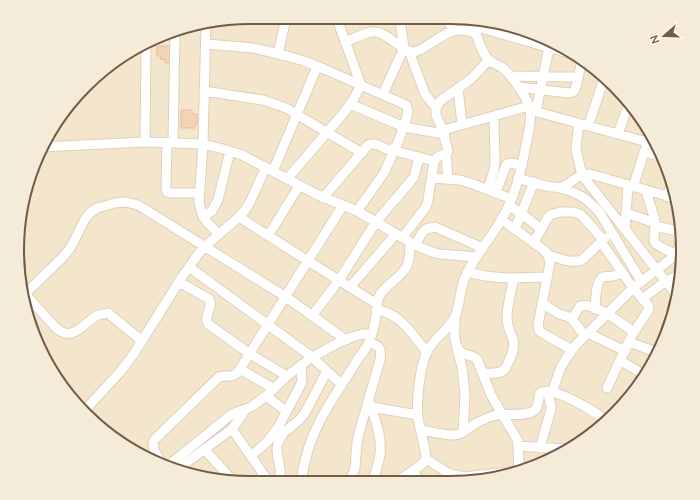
<svg xmlns="http://www.w3.org/2000/svg" width="700" height="500" font-family="'Nunito Sans',sans-serif">
<style>
.residential{fill:#f4e6cd}
.building{fill:#f2d5b6;stroke:#e4bd96}
.lines{fill:none;stroke-linecap:round;stroke-linejoin:round}
.minor-casing{stroke:#e0d0bb;stroke-width:11}
.minor{stroke:#fff;stroke-width:9}
.rim{fill:none;stroke:#725b47;stroke-width:2}
</style>
<rect width="100%" height="100%" fill="#fcf4df"/>
<path class="residential" d="M250 17 496 22 567 48 625 97 671 175 682 265 659 353 603 425 539 465 481 481 235 483 147 459 75 403 35 339 19 280V219L41 147 75 96 121 56 189 25Z"/>
<path class="building" d="M157 46H170V63H165V60L160 59 161 56H157Z
M181 110H192V114H197V124H195V128H181Z"/>
<g class="lines">
<defs>
<path id="minor" d="M448 21 454 31
M206 23 203 144 199 202C202 219 207 223 219 234
M474 26 575 55
M345 42C353 39 362 34 371 32 386 29 402 53 414 52 419 51 424 48 428 45 438 39 449 30 461 30 466 30 471 32 476 33
M206 44 253 48 287 56 304 61 324 69 406 105 408 111 406 120 397 145C387 158 380 139 368 145L323 198
M409 51 425 94 436 108
M278 54 286 18
M511 76 578 77
M518 87 569 93 573 92 575 90 582 61
M458 89 462 124
M204 91 263 100 286 108 362 153
M383 94 404 48 400 20
M350 104 404 127 444 134
M530 110 647 142
M536 111 549 48
M579 123 576 148 577 154 582 175 675 293
M588 126 604 79
M444 134 436 115V108L440 101 471 79 489 60
M618 134 629 103
M145 142 146 45
M167 142 166 187 167 192 172 193H199
M173 142 175 32
M41 147 145 142 203 144 223 149 242 155 318 195 357 211 415 245 432 252 440 254 477 257
M391 150 434 161
M644 152 659 156
M446 153 448 179
M273 171 317 67
M432 178 460 180 473 184 512 199
M518 178C528 181 555 191 564 186 576 180 575 175 590 174L674 198
M287 179 342 115 353 100 361 85 337 19
M633 187 649 137
M559 188C579 193 587 198 600 213L641 281
M488 189 494 170 495 161 494 116
M646 191 655 220 654 240 656 244 661 247 680 257
M496 193 506 165C510 161 516 164 521 166
M667 197 672 182
M509 206 521 213 541 229
M357 211 384 173 394 151
M626 213 655 223
M203 217 212 211 218 200 230 151
M239 217 308 261 377 304
M501 219 545 251 548 255 550 263 538 325 539 330 542 333 572 350
M655 226 678 231
M515 229 534 182
M625 229 628 186
M268 236 299 186
M402 238 426 207 428 200 434 161C438 153 444 157 448 151 447 144 441 134 447 129L529 106
M534 242 547 219 550 215 560 212H573L580 214 585 219 603 240
M601 242 633 288 648 305 649 309 632 335 607 388
M415 245 422 233 426 229 435 227 483 248
M548 255C559 258 570 264 582 260L605 238
M189 267 312 357 342 385
M467 272 485 276 506 278 547 277
M179 282 209 299C214 309 203 313 208 324L250 354 287 376
M350 287 396 234
M25 294 56 328C73 343 83 323 98 315 101 314 105 314 108 313L142 341
M23 296 64 256 71 247 85 219 90 213 97 208 115 203 126 202 138 205 286 297 346 340
M642 299 666 281 675 277 681 272
M542 303 559 314 569 317 572 319 585 336
M595 309C596 301 595 281 603 277 606 276 609 277 612 276 616 276 619 274 622 272
M376 310C400 312 413 336 427 352
M312 316 339 280 376 222 410 182 414 177 419 157
M455 317C455 327 452 348 463 353 468 356 472 355 477 359L491 395 518 441V446L519 471
M572 319 580 306C595 302 622 324 634 332
M588 333 625 351
M629 342 659 353
M457 349 462 367 465 395 463 432
M621 361 643 374
M240 369 274 389
M482 373C490 373 499 375 505 369 509 361 516 349 513 340 511 333 507 326 507 319 507 305 511 291 514 278
M552 392 561 367 567 357 575 346 633 288 676 255 680 244
M266 396 286 411
M369 401C375 418 382 436 380 454 379 463 375 473 373 482
M371 407 418 415
M84 411 120 372 133 355 182 277 199 253 210 242 239 217 246 209 251 200 266 167
M232 429 269 482
M420 430C431 432 443 435 454 435 462 435 467 429 473 425 480 421 488 417 496 415 505 413 528 417 535 410 539 406 538 398 540 393 553 385 595 412 607 421
M518 446 565 449
M540 448 551 409V405L547 391
M204 449 235 483
M251 456 267 442 279 426 300 386 302 381 301 365
M426 459 448 473 464 477 518 471
M162 463C157 456 151 449 154 440L219 377C227 374 231 379 238 372L343 205
M169 465 232 414 251 407 266 396 287 376 312 357 338 343 352 337 363 334H372
M179 468 232 429 235 425 246 409
M413 471 420 481
M398 481 421 465 426 459C425 445 420 431 418 417 416 402 420 366 427 352 433 338 449 330 455 317 461 303 459 287 467 273 478 251 497 231 507 209 517 190 522 167 526 145 528 134 532 121 530 109 528 99 512 76 504 69 500 65 493 64 489 60 480 51 476 33 472 21
M438 481 456 476
M277 482C286 470 273 456 278 443 281 432 291 428 299 420 301 418 303 415 305 413L327 371
M301 482C304 460 310 439 321 419 331 399 345 381 356 362 361 355 366 349 369 342 373 333 375 324 376 315 377 309 377 303 379 297 381 292 386 287 391 283 408 269 410 265 410 242
M350 482 355 468 357 442 359 433 380 360C382 349 380 345 369 343"/>
</defs>
<use href="#minor" class="minor-casing"/>
<use href="#minor" class="minor"/>
</g>
<path d="M0 0H700V500H0ZM250 24H450A226 226 0 0 1 676 250V250A226 226 0 0 1 450 476H250A226 226 0 0 1 24 250V250A226 226 0 0 1 250 24Z" fill="#f4ebd8" fill-rule="evenodd"/>
<path class="rim" d="M250 24H450A226 226 0 0 1 676 250V250A226 226 0 0 1 450 476H250A226 226 0 0 1 24 250V250A226 226 0 0 1 250 24Z"/>
<g transform="translate(664 36) rotate(250)" stroke="#fff8e5" stroke-width="3" paint-order="stroke">
<path d="M0-3L7 15L0 10L-7 15Z" fill="#725b47"/>
<text y="-6" font-size="11" font-weight="bold" text-anchor="middle" fill="#725b47">N</text>
</g>
</svg>
